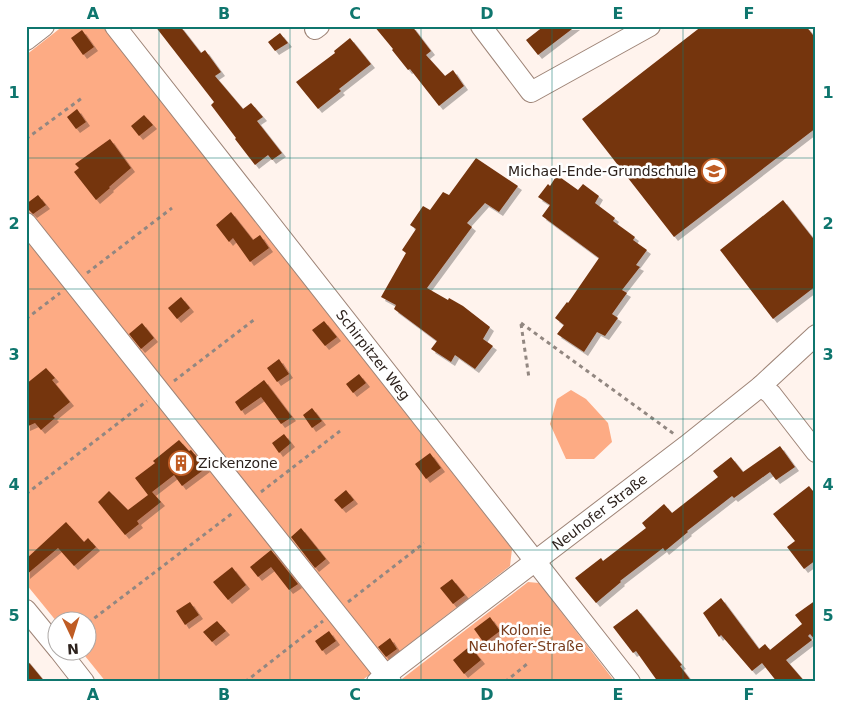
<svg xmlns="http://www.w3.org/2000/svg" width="842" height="708" font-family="'DejaVu Sans',sans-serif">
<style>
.green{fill:#fdab84}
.building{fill:#74340f;filter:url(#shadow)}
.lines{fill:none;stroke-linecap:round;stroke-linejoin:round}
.minor-casing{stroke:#9e8477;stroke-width:22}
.path{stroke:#928781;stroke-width:3;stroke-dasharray:4 4;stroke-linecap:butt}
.minor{stroke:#fff;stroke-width:20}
.grid{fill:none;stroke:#0f766e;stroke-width:1;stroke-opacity:0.55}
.labels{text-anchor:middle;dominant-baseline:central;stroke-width:5;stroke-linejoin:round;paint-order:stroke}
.poi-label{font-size:14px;fill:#2d221d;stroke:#fff;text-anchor:end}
.street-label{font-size:14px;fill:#2d221d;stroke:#fff}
.park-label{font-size:14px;fill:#783c1c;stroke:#fff}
.neatline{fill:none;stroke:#0f766e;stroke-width:2}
.grid-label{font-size:16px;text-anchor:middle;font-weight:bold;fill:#0f766e}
</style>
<defs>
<filter id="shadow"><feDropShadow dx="4" dy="4" stdDeviation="0" flood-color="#0004"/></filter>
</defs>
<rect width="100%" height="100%" fill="#fff3ed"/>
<path class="green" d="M63 26H102L512 549 510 566 360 682H106L81 651 88 650V620H58L57 622 26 584V55Z
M571 390 586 399 608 423 612 442 594 459H566L550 424 557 399Z
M528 582 539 583 615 682H398Z"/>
<path class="building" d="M155 26H180L201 53 205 50 221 72 215 76 243 109 251 103 263 117 257 121 282 153 272 160 268 155 255 165 235 139 236 138 211 105 214 102Z
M374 26H412L431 51 426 55 445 76 453 70 464 86 439 106 410 69 408 70 392 50 393 49Z
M544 26H576L538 55 526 40Z
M702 26H806L816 39V128L674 237 582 119Z
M82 30 94 47 83 55 71 38Z
M280 33 288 43 275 51 268 42Z
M350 38 371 64 339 89 341 91 318 109 296 82 335 53 334 51Z
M77 109 86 122 76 129 67 117Z
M144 115 153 125 139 136 131 126Z
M110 139 131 168 109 187 110 188 96 200 74 172 79 168 75 164Z
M476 158 518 186 499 212 485 203 467 223 472 227 427 288 448 300 449 298 463 306 490 327 483 339 493 346 475 369 455 355 451 362 431 349 437 341 394 309 396 305 381 297 406 253 402 250 416 229 410 225 423 206 430 210 443 192 449 195Z
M557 175 578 190 583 184 599 196 595 203 615 218 613 221 635 237 633 240 647 250 636 265 640 267 622 290 627 293 612 314 618 318 605 336 597 332 584 352 557 334 564 325 555 318 567 302 568 303 599 258 542 216 550 205 538 197 548 184 550 186Z
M38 195 46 205 33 214 26 207V204Z
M783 200 816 242V286L773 319 720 250Z
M231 212 253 240 260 235 269 248 250 262 233 238 229 242 216 225Z
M181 297 190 308 177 319 168 308Z
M324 321 337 337 325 346 312 330Z
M142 323 154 338 141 349 129 334Z
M279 359 289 374 277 382 267 368Z
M46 368 55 378 52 380 70 402 53 416 55 418 41 430 35 423 26 427V384Z
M359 374 366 383 353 393 346 384Z
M264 380 292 417 281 424 261 397 241 411 235 402Z
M312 408 322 421 312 428 303 415Z
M284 434 291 443 279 453 272 443Z
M179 440 189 451 191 450 206 468 182 486 174 475 152 492 161 502 137 521 139 524 125 535 98 502 109 491 128 510 148 495 135 478 155 463 153 461Z
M780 446 795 467 776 480 770 472 734 498 732 496 687 531 688 532 665 551 663 548 620 581 621 582 596 603 575 578 601 558 603 561 646 528 642 523 664 504 672 513 718 477 713 471 731 457 743 472Z
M430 453 441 468 426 479 415 464Z
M809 486 816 495V560L804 569 787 547 795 541 773 514Z
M346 490 354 500 342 509 334 500Z
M66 522 84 542 88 538 96 547 74 566 58 548 26 575V559Z
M301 528 326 559 315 568 291 537Z
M271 550 298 584 289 590 271 567 258 577 250 567Z
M232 567 246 585 228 600 213 582Z
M452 579 465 595 453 604 440 588Z
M721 598 759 649 765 644 770 650 802 624 795 615 816 600V641L810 634 808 636 812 640 786 660 805 682H777L762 663 752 671 721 635 719 637 703 613Z
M190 602 199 615 185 625 176 611Z
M637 609 682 665 680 666 692 682H658L636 651 633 653 613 627Z
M490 617 500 631 484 643 474 629Z
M217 621 226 631 212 642 203 632Z
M329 631 336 641 322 651 315 641Z
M390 638 397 649 386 657 378 647Z
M470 646 481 660 464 674 453 660Z
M26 659 45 682H26Z"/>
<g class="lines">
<defs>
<g id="minor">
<path id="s1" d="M115 26 630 682"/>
<path d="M481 26 531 92 650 26"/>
<path d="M315 29 319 26"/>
<path d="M26 40 44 26"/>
<path d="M26 223 391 682"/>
<path d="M761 386 771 394 816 452"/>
<path d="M26 610 58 649"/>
<path d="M59 650 84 682"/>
<path id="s2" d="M377 682 686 446 761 386 816 335"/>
</g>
</defs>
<use href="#minor" class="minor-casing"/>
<path class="path" d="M26 139 82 98
M87 273 172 208
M26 319 60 293
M521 323 674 434
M521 324 529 378
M174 381 255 319
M261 492 340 431
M26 494 147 401
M348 602 424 543
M88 623 234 512
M245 682 323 621
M505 682 527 664"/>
<use href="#minor" class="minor"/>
</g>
<path class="grid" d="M159 26V682M290 26V682M421 26V682M552 26V682M683 26V682M26 158H816M26 289H816M26 419H816M26 550H816"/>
<defs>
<symbol id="school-ring" viewBox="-11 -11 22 22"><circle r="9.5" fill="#fff" stroke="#bf5c24" stroke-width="1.5"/><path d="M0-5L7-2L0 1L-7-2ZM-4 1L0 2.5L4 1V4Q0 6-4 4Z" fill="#bf5c24"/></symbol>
<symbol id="building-ring" viewBox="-11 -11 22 22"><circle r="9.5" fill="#fff" stroke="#bf5c24" stroke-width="1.5"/><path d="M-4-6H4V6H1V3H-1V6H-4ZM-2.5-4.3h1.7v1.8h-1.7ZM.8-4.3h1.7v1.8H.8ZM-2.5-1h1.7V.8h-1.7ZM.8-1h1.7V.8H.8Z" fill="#bf5c24"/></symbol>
</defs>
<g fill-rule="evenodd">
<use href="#school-ring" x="700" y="157" width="28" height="28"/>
<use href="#building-ring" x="167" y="449" width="28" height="28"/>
</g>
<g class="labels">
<g class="poi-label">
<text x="696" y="171">Michael-Ende-Grundschule</text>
<text x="198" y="463" text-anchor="start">Zickenzone</text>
</g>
<g class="street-label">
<text stroke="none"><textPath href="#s1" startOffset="418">Schirpitzer Weg</textPath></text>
<text stroke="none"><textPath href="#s2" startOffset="280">Neuhofer Straße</textPath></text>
</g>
<g class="park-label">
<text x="526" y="630">Kolonie<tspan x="526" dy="16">Neuhofer-Straße</tspan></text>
</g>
</g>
<rect width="842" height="708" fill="none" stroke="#ffffff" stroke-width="55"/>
<g transform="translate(72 636) rotate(176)"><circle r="24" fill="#ffffff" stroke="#aba7a5"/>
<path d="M0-4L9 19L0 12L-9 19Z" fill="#bf5c24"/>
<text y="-8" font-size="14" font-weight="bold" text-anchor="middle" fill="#2d221d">N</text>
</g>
<rect x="28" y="28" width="786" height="652" class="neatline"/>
<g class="grid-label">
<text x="93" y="19">A</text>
<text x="224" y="19">B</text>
<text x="355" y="19">C</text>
<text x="487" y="19">D</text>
<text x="618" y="19">E</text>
<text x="749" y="19">F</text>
<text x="14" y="98">1</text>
<text x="828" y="98">1</text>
<text x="14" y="229">2</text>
<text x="828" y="229">2</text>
<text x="14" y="360">3</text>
<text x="828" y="360">3</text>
<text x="14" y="490">4</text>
<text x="828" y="490">4</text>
<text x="14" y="621">5</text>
<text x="828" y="621">5</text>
<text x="93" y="700">A</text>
<text x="224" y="700">B</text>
<text x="355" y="700">C</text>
<text x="487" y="700">D</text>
<text x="618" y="700">E</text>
<text x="749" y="700">F</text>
</g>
</svg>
